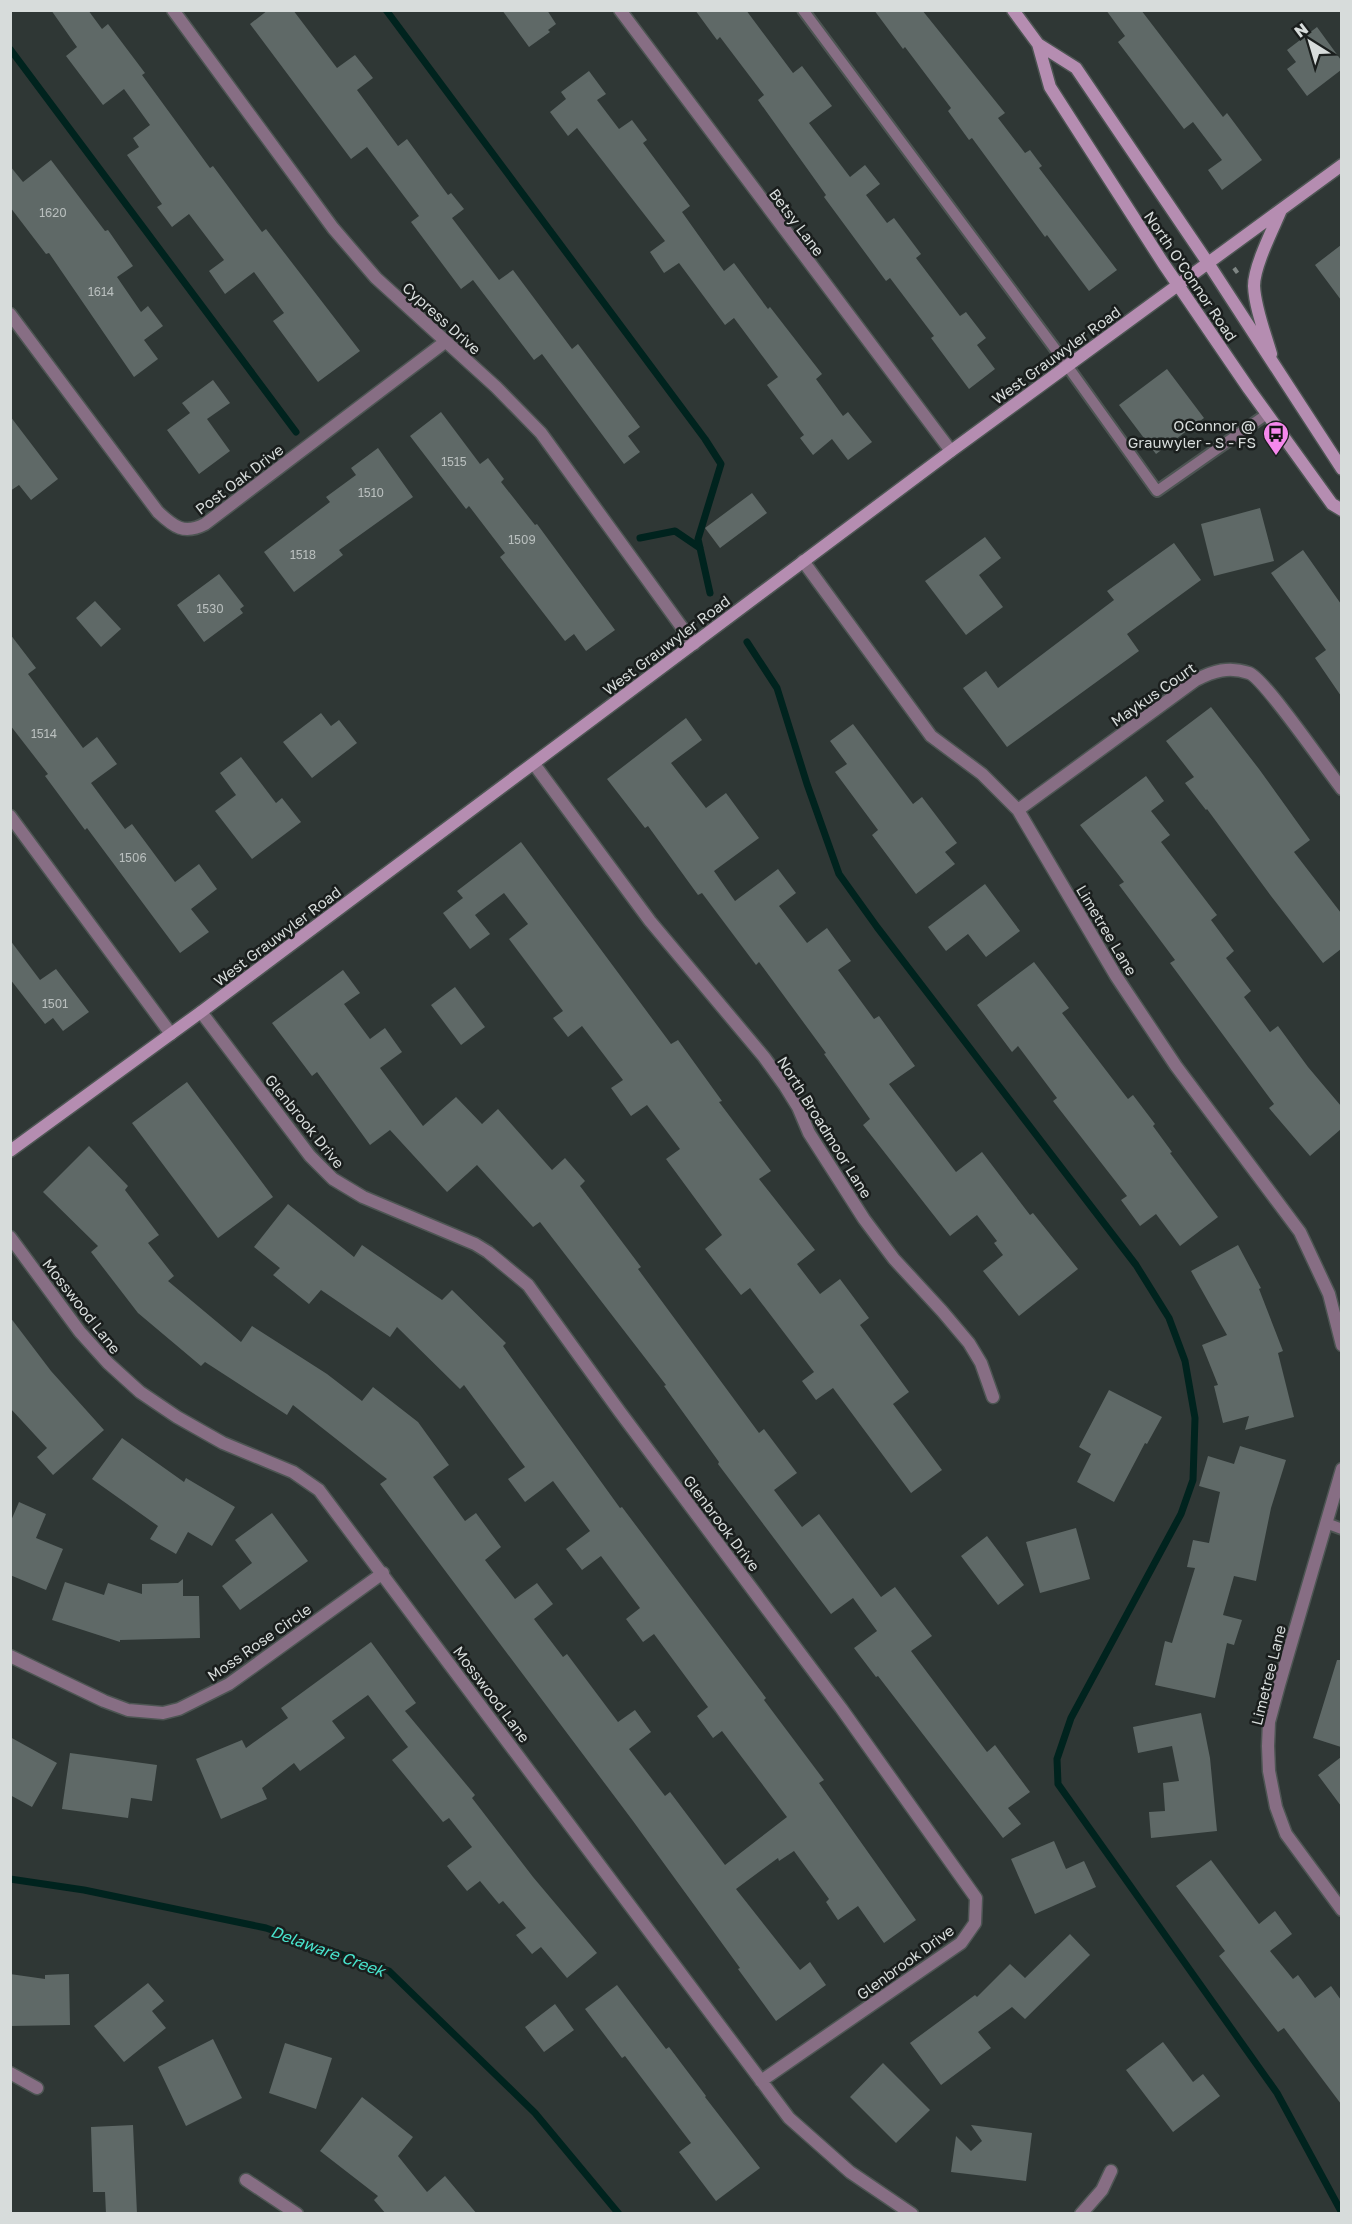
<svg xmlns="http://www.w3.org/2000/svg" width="1352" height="2224" font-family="'Golos Text',sans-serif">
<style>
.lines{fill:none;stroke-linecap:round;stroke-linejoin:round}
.stream{stroke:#00231e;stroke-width:7}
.building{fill:#5f6967}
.lane-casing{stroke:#4d5553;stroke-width:14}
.street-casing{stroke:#4d5553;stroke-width:15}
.secondary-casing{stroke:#4d5553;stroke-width:15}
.path{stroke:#7f8684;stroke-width:4;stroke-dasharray:6 3;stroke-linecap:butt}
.lane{stroke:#876e84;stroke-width:10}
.street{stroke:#876e84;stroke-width:12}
.secondary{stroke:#b58db1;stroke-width:12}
.labels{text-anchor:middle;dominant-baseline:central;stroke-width:5;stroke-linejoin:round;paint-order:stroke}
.number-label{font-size:12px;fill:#b9bfbe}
.street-label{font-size:15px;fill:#d7dcdb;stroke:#1a1e1d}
.poi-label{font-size:15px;fill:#d7dcdb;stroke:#1a1e1d;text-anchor:end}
.water-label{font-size:16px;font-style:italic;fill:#48e3cd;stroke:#1a1e1d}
</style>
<rect width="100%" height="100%" fill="#2f3735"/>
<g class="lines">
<path class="stream" d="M386 10 705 439 721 464 698 539 710 593
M10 49 296 432
M640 538 675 531 700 548
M747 642 777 688 807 784 839 874 877 927 1136 1265 1169 1318 1185 1361 1195 1418 1193 1480 1181 1514 1071 1718 1057 1759 1058 1784 1277 2093 1342 2213
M10 1879 84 1890 266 1928 389 1971 535 2113 619 2214"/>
</g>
<path class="building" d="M51 10H88L102 29 108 24 145 73 142 75 210 168 213 166 262 232 266 229 360 351 318 382 273 321 284 313 254 272 225 294 209 271 224 260 189 214 172 227 157 207 162 204 127 155 139 147 133 138 150 125 124 89 103 105 66 56 77 47Z
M268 10H293L337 68 355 55 373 78 357 90 398 146 407 139 448 195 451 193 464 209 452 218 499 280 513 270 572 349 578 344 640 427 628 436 640 452 624 464 542 354 534 360 473 280 461 289 411 222 419 216 367 147 351 159 250 24Z
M502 10H547L556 24 548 30 550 32 529 47Z
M695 10H746L793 73 802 66 832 106 809 123 850 177 865 165 880 184 866 195 887 223 894 218 921 254 916 258 960 316 966 312 986 338 977 345 995 369 969 389 931 338 934 336 890 278 886 281 824 197 826 195 758 100 764 95 720 37 717 40Z
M874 10H922L1005 113 998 118 1025 153 1030 150 1042 166 1039 168 1117 270 1089 291 1047 235 1045 237 972 138 969 140 948 111 951 108 905 47 903 49Z
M1106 10H1141L1223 117 1227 113 1262 160 1222 190 1208 170 1222 160 1193 122 1184 129 1118 42 1125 36Z
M1317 27 1341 60V70L1307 96 1287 69 1296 62 1287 50Z
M589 71 606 94 597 100 619 129 632 120 647 140 643 143 690 206 682 212 724 271 734 263 768 309 770 307 822 374 816 379 843 416 848 412 872 442 848 460 832 439 813 455 800 438 804 435 767 385 778 377 734 318 725 325 679 263 664 273 650 252 665 241 577 128 568 136 550 112 566 99 561 92Z
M51 160 105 231 108 230 133 266 117 277 141 312 148 306 163 326 144 340 158 359 134 377 49 253 46 254 10 207V166L23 182Z
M1341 245V300L1315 265Z
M1167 369 1204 418 1156 454 1119 405Z
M213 380 230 403 207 419 230 451 199 474 167 430 190 413 182 403Z
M441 412 480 464 488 458 504 479 501 482 535 525 537 524 615 630 586 651 574 634 565 641 500 557 505 553 469 506 466 509 410 436Z
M10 416 58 479 31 500 19 485 10 491Z
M378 448 413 497 339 550 343 555 294 592 264 552 330 502 326 497 356 475 351 468Z
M752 493 767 513 720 548 705 528Z
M1260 508 1274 561 1214 576 1201 524Z
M985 537 1001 558 979 575 1003 607 966 635 925 581Z
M1174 543 1201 580 1127 634 1139 651 1007 747 963 688 986 671 998 688 1114 600 1107 591Z
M1303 550 1341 604V696L1315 658 1326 650 1271 573Z
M219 574 244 606 240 609 243 613 204 642 177 605Z
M95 601 121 629 101 647 76 618Z
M10 634 36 668 28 674 83 748 97 737 117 764 91 783 125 829 132 824 175 882 199 864 217 889 191 909 209 932 180 953 87 828 85 830 45 776 48 774 10 725Z
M1211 707 1259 769 1310 840 1294 852 1341 913V949L1323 963 1271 896 1207 809 1206 810 1185 783 1194 777 1166 741Z
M321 713 331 726 339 720 357 743 312 778 283 742Z
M686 718 702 740 671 763 706 808 726 793 759 838 714 871 735 901 778 869 796 893 779 906 807 943 827 928 851 961 838 970 874 1019 879 1016 915 1066 889 1084 956 1172 982 1152 1030 1215 1033 1213 1078 1269 1019 1316 983 1271 1003 1255 994 1243 997 1241 977 1215 950 1236 863 1125 870 1119 824 1054 826 1053 759 962 756 965 702 893 698 895 648 826 645 828 607 779Z
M853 724 913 804 922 797 957 843 945 852 955 864 916 894 872 835 878 830 835 772 847 764 830 741Z
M241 757 276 803 282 798 301 822 252 859 215 811 236 795 220 773Z
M1146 776 1164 801 1151 811 1170 835 1161 842 1217 915 1211 920 1234 951 1226 958 1251 991 1244 997 1270 1032 1278 1026 1308 1067 1341 1106V1129L1310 1156 1269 1108 1274 1104 1170 963 1175 960 1119 885 1124 882 1080 825Z
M521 842 671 1044 678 1040 722 1101 719 1102 771 1171 759 1179 815 1250 797 1264 820 1294 840 1279 869 1318 860 1325 909 1392 893 1404 942 1470 911 1493 833 1388 816 1400 802 1381 814 1372 750 1288 741 1295 705 1249 722 1235 666 1159 680 1149 647 1105 631 1116 611 1088 623 1080 582 1026 568 1037 553 1018 563 1011 509 939 528 924 504 893 475 915 490 934 470 949 443 913 463 898 457 891Z
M985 884 1020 931 986 957 968 934 946 951 928 927Z
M10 940 40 980 56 969 89 1012 63 1031 53 1018 45 1024 10 979Z
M1034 962 1069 1008 1062 1013 1128 1099 1133 1095 1155 1124 1153 1126 1172 1152 1170 1153 1218 1217 1180 1246 1156 1214 1140 1226 1121 1200 1127 1196 1053 1101 1057 1098 1018 1046 1012 1052 977 1005Z
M343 970 360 993 344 1004 370 1039 385 1028 402 1052 380 1068 423 1126 456 1097 482 1124 498 1109 552 1170 565 1158 585 1181 580 1186 641 1267 638 1269 759 1433 764 1429 797 1473 774 1490 802 1527 819 1514 881 1597 895 1587 932 1636 911 1651 987 1752 995 1745 1030 1792 1008 1808 1021 1824 1003 1838 878 1676 876 1677 854 1648 877 1631 853 1598 831 1614 718 1464 719 1462 664 1386 666 1385 540 1222 533 1227 477 1165 447 1192 390 1130 370 1145 317 1072 312 1076 272 1023Z
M455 987 485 1027 461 1045 431 1005Z
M187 1082 273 1197 218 1238 132 1123Z
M89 1146 128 1186 125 1190 159 1235 148 1243 174 1276 168 1281 241 1342 252 1326 327 1374 362 1401 373 1387 418 1422 449 1465 433 1477 465 1521 476 1513 501 1547 485 1560 515 1599 537 1583 553 1604 534 1619 563 1657 567 1654 618 1722 635 1710 651 1732 629 1749 665 1796 670 1792 725 1865 787 1817 722 1731 713 1738 697 1716 708 1707 654 1634 643 1642 626 1619 640 1608 601 1556 582 1570 566 1549 590 1531 553 1481 525 1502 508 1479 525 1467 464 1385 460 1389 397 1327 390 1337 321 1290 309 1304 273 1275 280 1268 254 1247 288 1204 354 1257 362 1245 442 1300 452 1290 506 1343 503 1346 620 1508 622 1507 766 1698 764 1700 824 1780 819 1783 916 1920 884 1943 858 1906 838 1920 826 1902 829 1899 794 1851 779 1861 778 1858 736 1889 800 1970 810 1962 826 1985 776 2021 738 1969 740 1968 633 1821 380 1484 387 1479 293 1405 287 1415 205 1362 201 1366 138 1313 91 1252 98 1246 43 1192Z
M1238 1245 1261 1288 1259 1289 1283 1351 1278 1353 1294 1417 1245 1430 1249 1416 1223 1423 1214 1386 1218 1385 1202 1345 1227 1335 1191 1271Z
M10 1317 51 1371 104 1430 53 1475 37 1457 47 1448 10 1408Z
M1109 1390 1162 1417 1147 1444 1145 1443 1114 1502 1077 1482 1091 1454 1079 1447Z
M122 1438 184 1482 186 1478 235 1507 212 1546 188 1532 176 1554 150 1539 158 1526 92 1479Z
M1240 1446 1286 1460 1271 1508 1256 1581 1234 1576 1223 1615 1242 1620 1234 1645 1227 1643 1215 1698 1155 1685 1165 1641 1172 1643 1195 1568 1187 1567 1193 1540 1209 1543 1220 1492 1199 1486 1208 1456 1234 1464Z
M19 1502 46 1514 36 1538 63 1549 46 1590 10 1575V1523Z
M272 1513 308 1561 240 1610 222 1586 252 1563 235 1540Z
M1076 1528 1090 1579 1040 1593 1026 1542Z
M987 1536 1024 1585 998 1605 961 1556Z
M183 1579V1596H199L200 1638 120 1640V1642L52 1620 65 1582 104 1595 108 1583 142 1594V1584L178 1583Z
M371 1642 416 1703 405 1711 475 1795 472 1798 533 1877 597 1953 567 1978 541 1947 532 1954 516 1935 526 1928 503 1901 499 1904 480 1881 467 1891 447 1866 472 1847 449 1818 443 1822 392 1760 408 1747 368 1695 332 1721 345 1738 300 1771 294 1763 262 1788 267 1799 221 1819 196 1759 242 1740 246 1748 288 1718 281 1708Z
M1337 1660H1341V1747L1313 1738Z
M1201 1713 1210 1758 1217 1831 1151 1838 1149 1812 1165 1811 1163 1783 1179 1781 1172 1746 1138 1753 1133 1727Z
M10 1737 57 1763 32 1807 10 1795Z
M70 1753 157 1765 152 1801 131 1798 128 1818 62 1809Z
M1341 1757V1806L1318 1775Z
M1054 1841 1066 1869 1084 1861 1096 1887 1035 1914 1011 1859Z
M1211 1860 1259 1924 1275 1911 1292 1934 1270 1951 1293 1979 1298 1975 1315 1998 1331 1986 1341 2000V2104L1284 2028 1278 2032 1219 1956 1225 1951 1176 1886Z
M1070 1934 1090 1955 1025 2019 1012 2007 978 2032 991 2048 941 2085 910 2043 975 1995 977 1997 1010 1964 1025 1978Z
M10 1974 45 1979V1975L69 1974 70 2025 10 2026Z
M148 1983 164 2001 152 2011 166 2028 124 2062 94 2026Z
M617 1985 666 2049 669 2047 706 2096 705 2097 760 2168 716 2201 679 2152 691 2143 625 2056 622 2058 585 2009Z
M555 2004 574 2030 544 2052 525 2027Z
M213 2039 242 2098 186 2126 158 2067Z
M1163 2042 1193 2082 1203 2074 1220 2096 1173 2132 1126 2070Z
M285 2043 332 2058 316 2109 269 2093Z
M883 2063 930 2110 896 2143 850 2097Z
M362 2097 413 2137 398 2156 427 2192 445 2176 477 2214H386L374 2200 378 2196 320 2151Z
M133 2125 137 2214H106L105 2192H93L91 2127Z
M971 2125 1032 2133 1026 2181 951 2172 956 2136 971 2151 982 2141Z"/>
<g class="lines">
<defs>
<path id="lane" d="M803 10 1053 346 1157 491 1267 414
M1326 1523 1342 1529"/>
<path id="street" d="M173 10 333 228 376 278 496 387 541 433 694 644
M620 10 951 451
M10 314 158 512C174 527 184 535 205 524L445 342
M803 561 931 736 982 774 1018 810 1116 976 1176 1066 1300 1232 1329 1294 1342 1345
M534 764 650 921 764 1057 785 1086 798 1107 809 1133 864 1219 894 1259 942 1311 969 1343 981 1363 993 1397
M1018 810 1196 680C1213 671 1229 666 1249 673 1264 678 1327 770 1342 789
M10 816 171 1034
M201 1012 310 1156 333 1179 363 1197 475 1244 488 1252 528 1285 620 1412 841 1708 976 1898 975 1923 961 1943 761 2081
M10 1237 80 1332 108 1363 140 1392 177 1417 223 1443 293 1472 319 1490 789 2118 850 2172 912 2214
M1342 1469 1279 1685 1269 1722 1268 1746 1269 1771 1276 1807 1286 1834 1342 1910
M10 1656 104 1701 128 1710 163 1713 179 1709 229 1684 383 1573
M10 2073 37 2088
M246 2180 297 2214
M1081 2214 1102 2190 1111 2171"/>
<path id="secondary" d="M1013 10 1038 44 1076 68 1208 263 1342 469
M1038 44 1050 87 1163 263 1249 389 1332 504 1342 510
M1271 354C1265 333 1255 308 1254 286 1254 266 1273 229 1281 210
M10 1151 201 1012 951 451 1342 165"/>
</defs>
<use href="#lane" class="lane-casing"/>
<use href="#street" class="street-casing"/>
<use href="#secondary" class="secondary-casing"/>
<path class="path" d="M1234 268 1239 275"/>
<use href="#lane" class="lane"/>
<use href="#street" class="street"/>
<use href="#secondary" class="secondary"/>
</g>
<defs>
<symbol id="bus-pin" viewBox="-11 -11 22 30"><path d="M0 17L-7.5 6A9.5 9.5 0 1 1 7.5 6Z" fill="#f688ed" stroke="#1a1e1d"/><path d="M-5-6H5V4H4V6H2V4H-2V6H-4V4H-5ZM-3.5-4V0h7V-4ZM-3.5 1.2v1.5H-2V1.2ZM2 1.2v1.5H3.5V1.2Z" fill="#111"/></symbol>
</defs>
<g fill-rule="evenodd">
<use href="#bus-pin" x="1261" y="419" width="30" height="40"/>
</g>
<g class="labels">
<g class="number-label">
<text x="53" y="212">1620</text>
<text x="101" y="291">1614</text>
<text x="454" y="461">1515</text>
<text x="371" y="492">1510</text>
<text x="522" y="539">1509</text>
<text x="303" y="554">1518</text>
<text x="210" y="608">1530</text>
<text x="44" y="733">1514</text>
<text x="133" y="857">1506</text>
<text x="55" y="1003">1501</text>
</g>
<g class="street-label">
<text transform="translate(797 222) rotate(53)">Betsy Lane</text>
<text transform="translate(1191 276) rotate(56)">North O'Connor Road</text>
<text transform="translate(442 318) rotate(42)">Cypress Drive</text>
<text transform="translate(1056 355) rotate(-36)">West Grauwyler Road</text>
<text transform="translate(239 479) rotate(-37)">Post Oak Drive</text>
<text transform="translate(666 645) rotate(-37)">West Grauwyler Road</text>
<text transform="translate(1153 694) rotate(-35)">Maykus Court</text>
<text transform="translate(1107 930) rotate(59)">Limetree Lane</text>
<text transform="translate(277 936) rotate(-37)">West Grauwyler Road</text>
<text transform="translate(305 1121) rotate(51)">Glenbrook Drive</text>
<text transform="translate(825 1127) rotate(58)">North Broadmoor Lane</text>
<text transform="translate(82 1306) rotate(52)">Mosswood Lane</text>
<text transform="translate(722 1523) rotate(53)">Glenbrook Drive</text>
<text transform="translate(259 1642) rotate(-35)">Moss Rose Circle</text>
<text transform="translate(1268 1675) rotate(-76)">Limetree Lane</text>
<text transform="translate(492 1694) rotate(53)">Mosswood Lane</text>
<text transform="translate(905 1962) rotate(-36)">Glenbrook Drive</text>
</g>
<g class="poi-label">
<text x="1256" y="425">OConnor @<tspan x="1256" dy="17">Grauwyler - S - FS</tspan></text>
</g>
<g class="water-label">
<text transform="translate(328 1951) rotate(20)">Delaware Creek</text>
</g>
</g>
<rect width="1352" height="2224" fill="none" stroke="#d7dcdb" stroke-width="24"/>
<g transform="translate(1310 42) rotate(323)" stroke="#1a1e1d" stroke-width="4.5" paint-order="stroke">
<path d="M0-4.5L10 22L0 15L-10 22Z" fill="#d7dcdb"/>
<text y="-9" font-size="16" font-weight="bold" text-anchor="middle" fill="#d7dcdb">N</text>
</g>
</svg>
